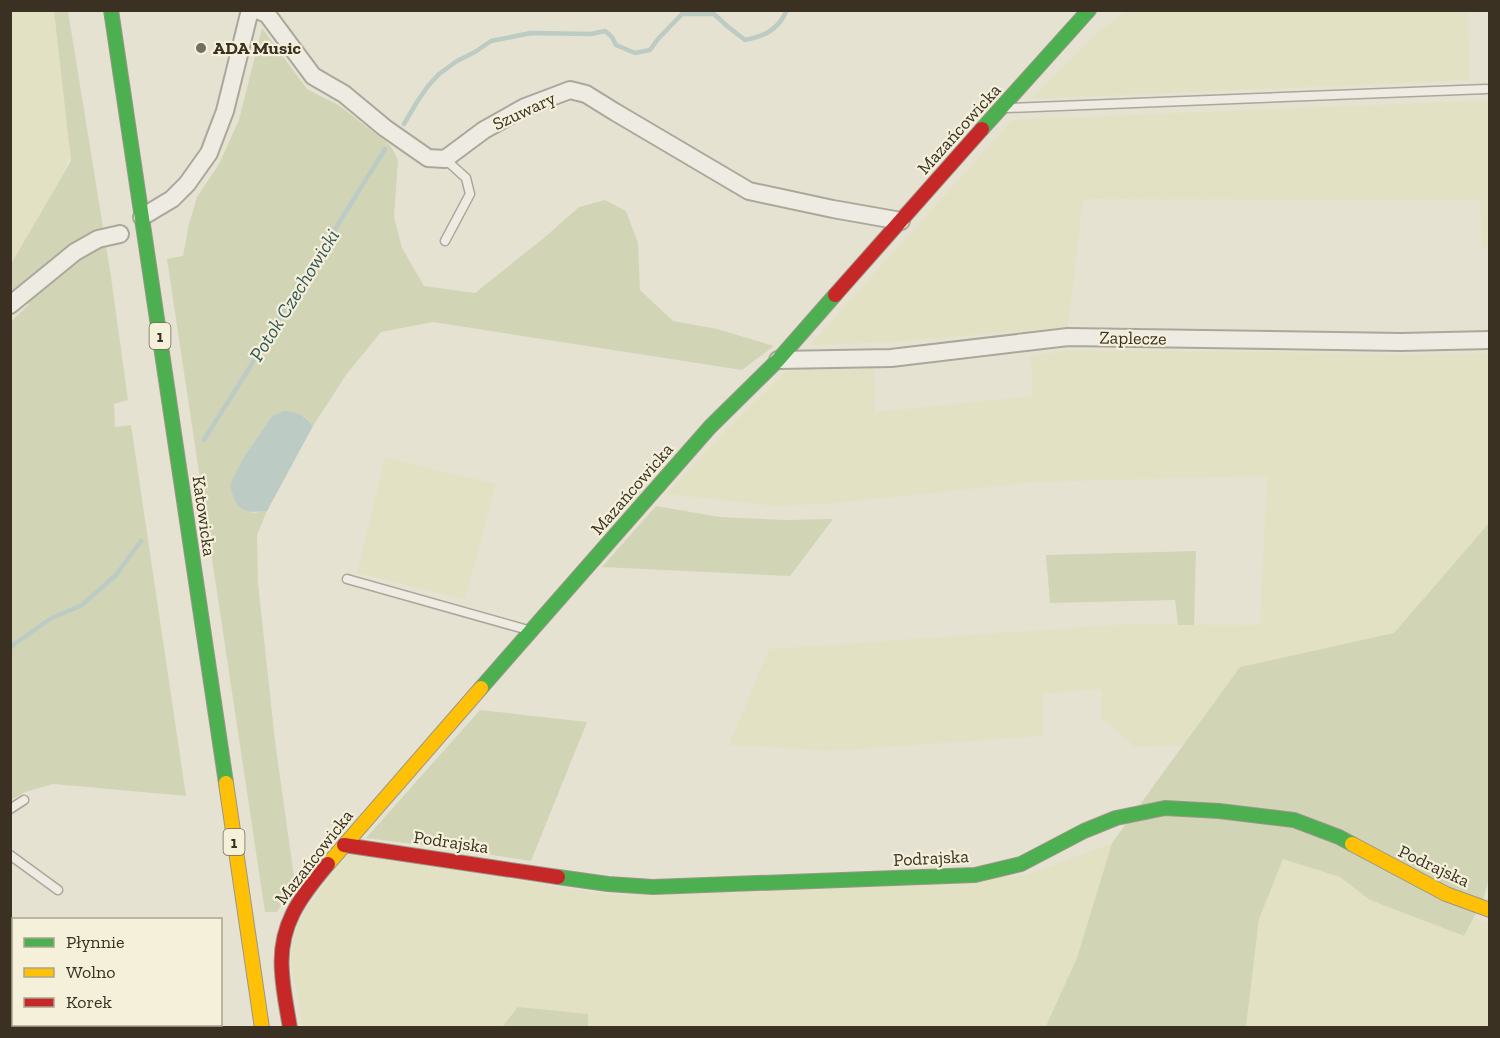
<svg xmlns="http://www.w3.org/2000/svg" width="1500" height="1038" font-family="'Zilla Slab',serif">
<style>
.farmland{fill:#e3e1c4}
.green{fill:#d1d5b5}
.water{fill:#bccbc4}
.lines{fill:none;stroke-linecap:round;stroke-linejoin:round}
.stream{stroke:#bccbc4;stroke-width:4.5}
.lane-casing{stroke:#aba79a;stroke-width:11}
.street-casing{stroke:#aba79a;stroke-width:20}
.fast-casing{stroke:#9b968a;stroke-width:16}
.slow-casing{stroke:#9b968a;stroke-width:16}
.jam-casing{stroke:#9b968a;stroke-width:16}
.lane{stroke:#eeebe3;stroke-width:8}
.street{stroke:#eeebe3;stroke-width:16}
.fast{stroke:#4caf50;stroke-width:14}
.slow{stroke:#ffc107;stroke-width:14}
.jam{stroke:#c62828;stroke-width:14}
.poi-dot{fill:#766f60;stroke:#f4f0da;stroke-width:2}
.labels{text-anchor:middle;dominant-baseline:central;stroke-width:4.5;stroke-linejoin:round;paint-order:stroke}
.shield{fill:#f4f0da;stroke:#726a59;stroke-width:1.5}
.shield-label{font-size:16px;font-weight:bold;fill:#3a3122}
.poi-label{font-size:18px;font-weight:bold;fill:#3a3122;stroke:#f4f0da;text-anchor:start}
.street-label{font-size:18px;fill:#3a3122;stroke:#f4f0da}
.water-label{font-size:20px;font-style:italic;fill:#325659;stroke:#f4f0da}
</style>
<rect width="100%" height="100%" fill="#e5e2d2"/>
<path class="farmland" d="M11 11H54L70 153 63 175 11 264Z
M1126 11 1489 10 1490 11 1468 13 1470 80 1031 99 1101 30Z
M1489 100V248L1482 249 1480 200 1083 199 1068 327 893 342 810 345 1012 120Z
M1070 350 1272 352 1402 355 1489 353V523L1394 633 1240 667 1182 746 1135 747 1101 717V689L1043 694V736L832 751 729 745 769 649 1127 624 1260 625 1267 476 1038 482 827 504 775 506 666 494 731 425 787 370 874 369V412L1032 396 1031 356Z
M385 457 496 484 465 600 357 573Z
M1112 843 1077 958 1045 1027 588 1028V1015L519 1007 502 1027 302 1028 291 959 293 940 299 920 347 853 610 895 1024 876Z
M1283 859 1340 877 1370 900 1464 936 1474 918 1489 923V1027L1246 1028 1259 919Z"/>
<path class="green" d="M54 11H68L111 277 128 400 114 404 115 427 131 425 186 796 53 784 25 792 11 800 10 576 13 574 11 575V322L29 304 11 297V264L71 161Z
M262 28 307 89 340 106 390 145 398 160 394 217 402 248 424 286 475 293 545 237 579 207 605 200 626 211 638 243 640 290 673 321 717 329 774 346 742 370 433 322 381 332 346 375 313 426 304 416H272L243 458 230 486 252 513 267 511 257 535 258 583 275 741 295 884 277 912H265L167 259 183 256 189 224 197 197 219 164 239 120Z
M656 506 720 517 786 520 833 519 790 576 602 567Z
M1489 523V879L1483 900 1464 936 1370 900 1340 877 1283 859 1259 919 1246 1027 1045 1028 1077 958 1112 843 1240 667 1394 633Z
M1196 551 1194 625H1178L1175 600 1050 603 1046 555Z
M480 710 587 722 531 861 460 850 366 838Z
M518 1007 588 1014V1027H502Z"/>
<path class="water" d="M284 411C299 413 303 414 313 426L267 511C242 514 236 510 230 485L243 458 272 416Z"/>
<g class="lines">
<path class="stream" d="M404 124 417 102 428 86 439 74 457 61 475 52 491 41 531 33 591 34 605 31 612 37 616 45 635 53 650 50 658 39 682 14H714L727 26 745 40C765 36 778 30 787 10
M204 440 250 367 274 325 310 272 342 218 385 149
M10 649 13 645 50 619 82 605 116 575 141 541"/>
<defs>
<path id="lane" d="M1007 108 1486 89
M445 241 470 194 466 178 445 159
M347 579 528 630
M10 809 24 800
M10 855 58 890
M178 1024V1028
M18 1028 20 1024"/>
<path id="street" d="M257 10 267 14 313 76 344 94 385 128 428 158 445 159 484 130 525 107 570 90 586 94 615 112 749 191 833 209 901 221
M142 217 172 199 187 184 209 153 225 111 250 10
M10 305 75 252 98 239 120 234
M778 360 891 358 1068 337 1401 342 1490 340"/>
<path id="fast" d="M111 10 226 783
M982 129 1089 10
M481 688 710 427 778 360 835 295
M558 877 608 884 653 887 975 875 1021 864 1084 831 1116 818 1165 808 1219 811 1294 820 1339 837 1352 844"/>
<path id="slow" d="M226 783 262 1028
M1352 844 1446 894 1490 910
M328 864 481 688"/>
<path id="jam" d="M835 295 982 129
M344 845 558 877
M290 1028C287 1009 283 991 282 972 278 926 300 897 328 864"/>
</defs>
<use href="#lane" class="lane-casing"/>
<use href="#street" class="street-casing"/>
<use href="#fast" class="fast-casing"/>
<use href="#slow" class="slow-casing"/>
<use href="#jam" class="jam-casing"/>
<use href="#lane" class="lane"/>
<use href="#street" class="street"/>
<use href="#fast" class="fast"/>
<use href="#slow" class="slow"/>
<use href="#jam" class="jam"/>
</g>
<circle class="poi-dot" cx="201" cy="48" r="6"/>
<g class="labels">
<g class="shield">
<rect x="149.5" y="323" width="21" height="26" rx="4.5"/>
<rect x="223.5" y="829" width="21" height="26" rx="4.5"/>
</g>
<g class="shield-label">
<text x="160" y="336">1</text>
<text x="234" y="842">1</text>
</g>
<g class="poi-label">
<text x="213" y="48">ADA Music</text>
</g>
<g class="street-label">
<text transform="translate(524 111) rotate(-25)">Szuwary</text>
<text transform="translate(959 129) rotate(-48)">Mazańcowicka</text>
<text transform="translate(1133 338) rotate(1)">Zaplecze</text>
<text transform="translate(632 489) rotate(-49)">Mazańcowicka</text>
<text transform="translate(204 516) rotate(82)">Katowicka</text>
<text transform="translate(451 842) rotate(8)">Podrajska</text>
<text transform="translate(314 857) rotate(-52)">Mazańcowicka</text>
<text transform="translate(931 858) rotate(-3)">Podrajska</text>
<text transform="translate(1434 866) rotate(25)">Podrajska</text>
</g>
<g class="water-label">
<text transform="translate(294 295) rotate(-58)">Potok Czechowicki</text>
</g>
</g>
<rect width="1500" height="1038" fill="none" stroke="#3a3122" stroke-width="24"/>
<rect x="12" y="918" width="210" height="108" fill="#f4f0da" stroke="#aaa490" stroke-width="1.5"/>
<rect x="24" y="938" width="30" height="9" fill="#4caf50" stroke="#aaa490" stroke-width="1.5"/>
<text x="66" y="948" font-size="18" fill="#3a3122">Płynnie</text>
<rect x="24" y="968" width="30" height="9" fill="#ffc107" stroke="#aaa490" stroke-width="1.5"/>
<text x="66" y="978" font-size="18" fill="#3a3122">Wolno</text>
<rect x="24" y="998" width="30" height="9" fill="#c62828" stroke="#aaa490" stroke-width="1.5"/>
<text x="66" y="1008" font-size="18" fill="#3a3122">Korek</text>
</svg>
